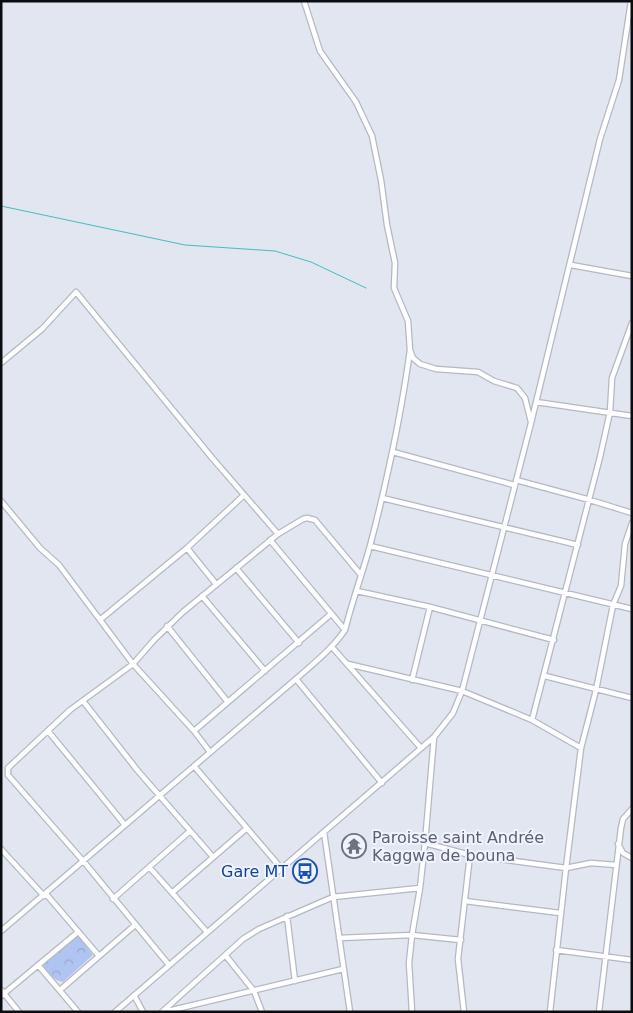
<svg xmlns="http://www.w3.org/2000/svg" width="633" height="1013" font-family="'DejaVu Sans',sans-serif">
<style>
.forest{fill:url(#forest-crowns)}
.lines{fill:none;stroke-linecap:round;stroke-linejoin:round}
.stream{stroke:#47bbc1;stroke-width:1}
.minor-casing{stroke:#b4b8c2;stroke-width:7}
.minor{stroke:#fff;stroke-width:4.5}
.labels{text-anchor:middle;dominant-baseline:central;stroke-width:4;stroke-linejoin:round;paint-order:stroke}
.worship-label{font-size:16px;fill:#5b616d;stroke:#eef3fe;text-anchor:start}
.transit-label{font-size:16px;fill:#164399;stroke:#eef3fe;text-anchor:end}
</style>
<defs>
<pattern id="forest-crowns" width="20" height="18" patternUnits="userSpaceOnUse" patternTransform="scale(1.25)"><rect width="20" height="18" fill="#b0c4f1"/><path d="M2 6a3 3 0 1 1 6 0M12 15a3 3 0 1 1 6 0" fill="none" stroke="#96a7ce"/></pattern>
</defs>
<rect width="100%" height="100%" fill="#e1e6f1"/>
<path class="forest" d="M78 935 93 955 63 982C55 981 45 972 43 964Z"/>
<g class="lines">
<path class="stream" d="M1 206 185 245 275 251 311 262 366 288"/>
<defs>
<path id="minor" d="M304 1 320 51 356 102 372 136 381 180 387 225 395 263 394 288 408 321 410 350 413 358 420 364 436 369 478 372 494 381 517 388 525 398 531 422
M571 265 632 276
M1 363 42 329 76 292 213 459 278 534
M536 402 632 416
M393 452 514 485
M516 480 590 500 632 513
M382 498 578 545
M1 501 40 548 59 565 133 664 194 731 210 752
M270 540 345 630
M370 546 632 609
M187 548 216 584
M236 568 299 643
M357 591 430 607 554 640
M202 596 265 671
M101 619 187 548 243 496
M167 626 227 701
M332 647 421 748
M348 664 462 691 532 720 581 748
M545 676 632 698
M296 679 382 783
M412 680 430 607
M83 701 138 771 213 857
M532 720 600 457 610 412 612 378 632 323
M48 731 125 825
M194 731 331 614
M194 766 281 868
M324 832 350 1012
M425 843 470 855 566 868 591 863 616 865
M618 844 623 853 632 858
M1 849 44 896
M150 868 207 932
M173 892 247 828
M46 894 99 956
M113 899 190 831
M465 901 560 913
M287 916 295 981
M1 931 296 679C313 664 332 649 345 630 352 602 362 574 370 546 387 481 401 416 410 350
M339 938 412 935 461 940
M556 950 632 960
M226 956 254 991 262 1012
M38 965 78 1012
M169 965 84 862 8 775V768L70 710 133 664 154 640 183 612 278 534 303 519 307 518 315 520 361 575
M1 990 19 1012
M60 990 135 925
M134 995 143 1012
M1 996 78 932
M115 1012 434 737 453 713 462 691 531 423 600 139 619 80 631 1
M162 1012 243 939 259 929 333 897 420 888
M164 1012 343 969
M412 1012 409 963 412 935 420 888 425 843 434 737
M464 1012 458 959 470 855
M550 1012 566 868 581 748 596 690 613 605 621 586 625 544 632 523
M599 1012 621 828 623 819 632 809"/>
</defs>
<use href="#minor" class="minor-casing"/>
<use href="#minor" class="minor"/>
</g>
<defs>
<symbol id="temple-ring" viewBox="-11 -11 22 22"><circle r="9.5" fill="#eef3fe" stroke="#6b7280" stroke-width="1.5"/><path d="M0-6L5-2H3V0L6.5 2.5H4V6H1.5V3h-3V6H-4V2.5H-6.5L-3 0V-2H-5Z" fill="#6b7280"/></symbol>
<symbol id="bus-ring" viewBox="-11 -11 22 22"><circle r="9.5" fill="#eef3fe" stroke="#1a4fb4" stroke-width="1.5"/><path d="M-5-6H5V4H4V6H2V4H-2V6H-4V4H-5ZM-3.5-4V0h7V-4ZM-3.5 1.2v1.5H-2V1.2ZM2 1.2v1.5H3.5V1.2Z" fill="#1a4fb4"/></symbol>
</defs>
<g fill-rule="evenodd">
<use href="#temple-ring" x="340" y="832" width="28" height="28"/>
<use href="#bus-ring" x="291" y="857" width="28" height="28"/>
</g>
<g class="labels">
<g class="worship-label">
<text x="372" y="837">Paroisse saint Andrée<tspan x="372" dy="18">Kaggwa de bouna</tspan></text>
</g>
<g class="transit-label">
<text x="288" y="871">Gare MT</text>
</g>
</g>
<rect width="633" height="1013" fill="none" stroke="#0b0c10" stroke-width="5"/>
</svg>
